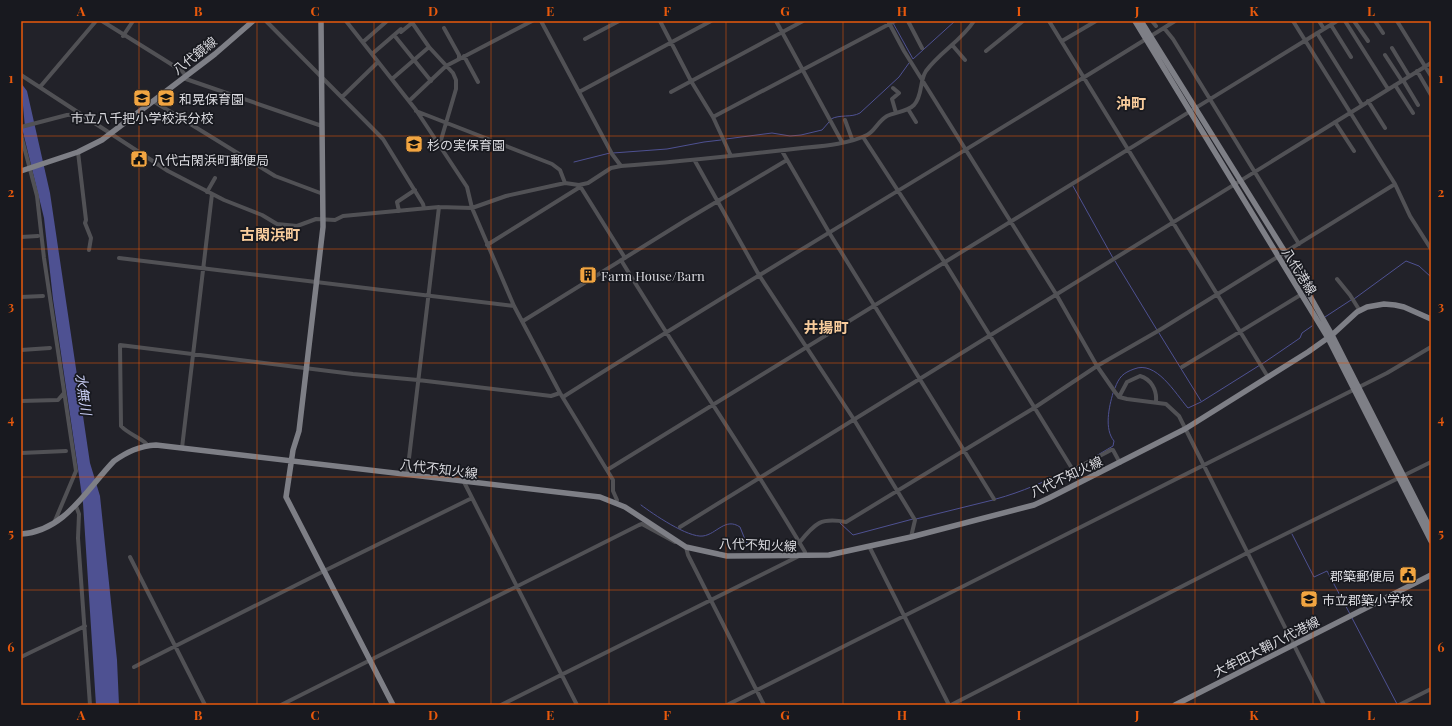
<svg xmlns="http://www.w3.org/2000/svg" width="1452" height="726" font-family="'Playfair Display','Noto Sans JP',serif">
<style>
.water{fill:#4e5192}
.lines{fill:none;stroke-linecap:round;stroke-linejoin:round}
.stream{stroke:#4e5192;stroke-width:1}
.minor{stroke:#515155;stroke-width:4}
.major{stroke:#7e7f86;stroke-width:5.5}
.grid{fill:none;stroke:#e8590c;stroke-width:1;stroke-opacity:0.55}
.labels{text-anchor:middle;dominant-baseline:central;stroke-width:3.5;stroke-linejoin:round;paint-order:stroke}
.street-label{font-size:13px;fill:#dadadf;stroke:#18191f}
.poi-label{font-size:13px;fill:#dadadf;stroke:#18191f;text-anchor:start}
.water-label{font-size:14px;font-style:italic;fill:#c8cdf3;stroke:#18191f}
.quarter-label{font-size:15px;font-weight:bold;fill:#f8cc9c;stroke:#18191f}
.neatline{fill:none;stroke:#e8590c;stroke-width:1.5}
.grid-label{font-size:13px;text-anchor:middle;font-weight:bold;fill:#e8590c}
</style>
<rect width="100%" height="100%" fill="#222229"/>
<path class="water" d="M21 83 27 91 50 193 90 463 100 496 117 660 119 705H96L83 503 53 299 44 218 22 128H25Z"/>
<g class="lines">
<path class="stream" d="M893 23 913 59 955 21
M831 119C840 114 851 118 860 113L899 77 909 63
M726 139 772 133 790 136 801 135 822 130 829 122
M613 153 667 149 704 142 721 140
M574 162 610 153
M1073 186 1113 258
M1115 261 1157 330
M1354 299 1406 261 1419 266 1431 277
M1325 317 1351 300
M1159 333 1201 401
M1262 364 1300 338 1302 333 1312 326
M1115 388C1119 377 1123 373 1134 369 1156 360 1175 393 1188 408L1201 402 1260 365
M1096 456 1113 446 1114 441C1104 429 1109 407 1113 393
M996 499C1022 492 1046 481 1071 469
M641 505C653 514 688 538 703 536 717 534 725 517 740 527L746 542 749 544 797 543
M916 519 993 500
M840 523 853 535 913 519
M1292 534 1314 577 1327 571 1350 614
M1352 618 1397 704"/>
<path class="minor" d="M102 21 163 59 182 71 186 76
M266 21 383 139 423 204 424 208
M346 21 416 110 467 187 472 208 514 306 560 393 613 480V491L617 500 616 502
M411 21 429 47 453 73 456 80V89L441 140V148
M541 21 612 154 621 166
M660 21 691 81 713 117 731 156
M776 21 842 142
M888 21 904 51 1056 294 1097 366 1115 392 1119 397 1127 399 1166 404 1179 416 1324 705
M908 21 922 48
M1049 21 1268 377
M1152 21 1156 26
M1293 21 1395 184 1410 216 1431 249
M1319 21 1324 29
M1345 21 1388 89
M1354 21 1368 41
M1375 21 1383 33
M1397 21 1431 76
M1331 25 1351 57
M444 28 459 55V59
M1164 28 1173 39 1299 244
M401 32 412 23
M1317 33 1362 105
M394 35 431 81
M123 36 133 21
M585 39 619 21
M1062 41 1096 21
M363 42 387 21
M953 46 965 60
M1392 48 1409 76
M986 51 1023 21
M372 54 401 29
M1385 55 1402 81
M464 56 478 82
M1417 71 1431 95
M21 75 168 171 224 200 262 215 277 224 297 226 316 219 335 220 343 216 439 207 472 208 506 196 565 183 579 185 588 183 611 168 621 166C682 162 742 155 802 148 822 146 849 144 867 135 875 131 878 121 887 116 895 112 907 112 914 105 923 95 919 82 926 71 940 52 961 41 974 21
M183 78 322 126
M392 79 429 47
M1403 80 1418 105
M1395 85 1413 113
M40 87 96 21
M893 88 899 93 892 99 896 113
M579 92 711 21
M671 92 803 21
M342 97 378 62
M153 101 275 176 323 194
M409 101 446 66 532 21
M1368 101 1385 128
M908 109 916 122
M416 111 552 164 560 170 565 183
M713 117 895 21
M845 120 852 139
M1335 122 1354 151
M21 127 67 115 80 114
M21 135 37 196 44 258 76 471 54 523
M863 137 945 263 1073 470 1111 450H1113L1120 463
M782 151 830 234 994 499
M78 152 86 220 85 223 91 238 89 250
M695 161 759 275 853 418 915 520 911 537
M580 186 625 258
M207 192 215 178
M399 211 397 202 415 190
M21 237 38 236
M487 245 580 187
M119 258 514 306
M621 260C681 359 747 453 805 552V556
M1337 279 1350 295 1360 311
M21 297 43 296
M523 321 686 220 787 160
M21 350 50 348
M1182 367 1302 294
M563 397C765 269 972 148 1175 21
M1119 397 1127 382 1140 376C1151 379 1157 390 1156 401
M21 401 58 400 64 393
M148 446C145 439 129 435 121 426L120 345 353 374 418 380 551 396 560 393
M182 448 212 194
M21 453 66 451
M607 470 1337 21
M407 475 439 207
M464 482 577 705
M76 506 79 514 78 538 90 705
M680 527 1431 63
M799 543C815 523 821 517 846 522L1034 408 1097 366 1158 331 1395 184
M869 546 949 705
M686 547 688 555 764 705
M130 557 205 705
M21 657 85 626
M134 667 324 571 472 498
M281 705 639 525 642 524 675 542
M501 705 797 557
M727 705 1387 373 1431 347
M951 705 1247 553 1431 462
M1399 705 1431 689"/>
<path class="major" d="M321 21 323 227 299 431 293 450 286 497 393 705
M1135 21 1328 338 1431 541
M1141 21 1285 252 1332 335 1431 530
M21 171 78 152 102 140 215 54 253 21
M21 534C65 531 86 490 114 461 127 452 139 446 156 445L600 497 625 507 686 547 727 556 829 555 911 537 1034 505 1049 498 1185 429 1308 352 1332 335 1357 312 1367 307 1384 304 1395 305 1404 307 1431 319
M1175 705 1431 575"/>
</g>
<path class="grid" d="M139 21V705M257 21V705M374 21V705M491 21V705M609 21V705M726 21V705M843 21V705M961 21V705M1078 21V705M1195 21V705M1313 21V705M21 136H1431M21 249H1431M21 363H1431M21 477H1431M21 590H1431"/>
<defs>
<symbol id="school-square" viewBox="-11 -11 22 22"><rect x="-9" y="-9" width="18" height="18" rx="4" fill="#f2a541" stroke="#18191f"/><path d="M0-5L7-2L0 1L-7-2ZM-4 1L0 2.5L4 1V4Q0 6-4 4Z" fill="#111"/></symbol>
<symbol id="civic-square" viewBox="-11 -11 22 22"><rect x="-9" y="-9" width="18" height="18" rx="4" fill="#f2a541" stroke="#18191f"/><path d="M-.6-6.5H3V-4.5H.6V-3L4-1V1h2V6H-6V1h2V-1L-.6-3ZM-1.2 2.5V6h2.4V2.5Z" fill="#111"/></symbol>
<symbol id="building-square" viewBox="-11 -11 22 22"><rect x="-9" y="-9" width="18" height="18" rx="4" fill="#f2a541" stroke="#18191f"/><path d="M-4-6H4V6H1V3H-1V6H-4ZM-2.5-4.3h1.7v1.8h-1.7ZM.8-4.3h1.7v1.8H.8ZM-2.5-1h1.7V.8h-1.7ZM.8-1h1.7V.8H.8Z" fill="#111"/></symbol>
</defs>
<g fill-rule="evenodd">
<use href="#school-square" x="132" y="88" width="20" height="20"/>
<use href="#school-square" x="156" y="88" width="20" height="20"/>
<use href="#school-square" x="404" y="134" width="20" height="20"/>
<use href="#civic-square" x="129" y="149" width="20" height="20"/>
<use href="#building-square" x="578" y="265" width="20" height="20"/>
<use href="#civic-square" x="1398" y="565" width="20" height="20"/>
<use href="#school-square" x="1299" y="589" width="20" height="20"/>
</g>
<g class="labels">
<g class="street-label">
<text transform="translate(194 55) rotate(-38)">八代鏡線</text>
<text transform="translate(1300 271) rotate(58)">八代港線</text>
<text transform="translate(439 468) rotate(7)">八代不知火線</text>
<text transform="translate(1066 476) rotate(-25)">八代不知火線</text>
<text transform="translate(758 544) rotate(2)">八代不知火線</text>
<text transform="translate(1266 646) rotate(-27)">大牟田大鞘八代港線</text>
</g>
<g class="poi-label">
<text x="179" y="98">和晃保育園</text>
<text x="142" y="117" text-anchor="middle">市立八千把小学校浜分校</text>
<text x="427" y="144">杉の実保育園</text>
<text x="152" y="159">八代古閑浜町郵便局</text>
<text x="601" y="275">Farm House/Barn</text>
<text x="1395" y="575" text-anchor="end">郡築郵便局</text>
<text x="1322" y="599">市立郡築小学校</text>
</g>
<g class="water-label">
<text transform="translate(84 394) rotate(82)">水無川</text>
</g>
<g class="quarter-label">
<text x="1131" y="103">沖町</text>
<text x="270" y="234">古閑浜町</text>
<text x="826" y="327">井揚町</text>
</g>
</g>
<rect width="1452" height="726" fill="none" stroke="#18191f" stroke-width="44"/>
<rect x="22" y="22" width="1408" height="682" class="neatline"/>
<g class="grid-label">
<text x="81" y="16">A</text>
<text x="198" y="16">B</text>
<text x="315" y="16">C</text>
<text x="433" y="16">D</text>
<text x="550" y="16">E</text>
<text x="667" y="16">F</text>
<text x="785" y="16">G</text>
<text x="902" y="16">H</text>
<text x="1019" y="16">I</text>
<text x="1137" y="16">J</text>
<text x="1254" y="16">K</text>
<text x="1371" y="16">L</text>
<text x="11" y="83">1</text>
<text x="1441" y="83">1</text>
<text x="11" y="197">2</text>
<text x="1441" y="197">2</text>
<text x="11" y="311">3</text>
<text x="1441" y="311">3</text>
<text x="11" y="424">4</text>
<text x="1441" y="424">4</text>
<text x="11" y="538">5</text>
<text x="1441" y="538">5</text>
<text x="11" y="652">6</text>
<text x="1441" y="652">6</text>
<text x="81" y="720">A</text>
<text x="198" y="720">B</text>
<text x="315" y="720">C</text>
<text x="433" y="720">D</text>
<text x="550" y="720">E</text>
<text x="667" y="720">F</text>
<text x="785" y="720">G</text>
<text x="902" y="720">H</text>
<text x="1019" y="720">I</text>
<text x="1137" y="720">J</text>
<text x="1254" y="720">K</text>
<text x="1371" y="720">L</text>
</g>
</svg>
